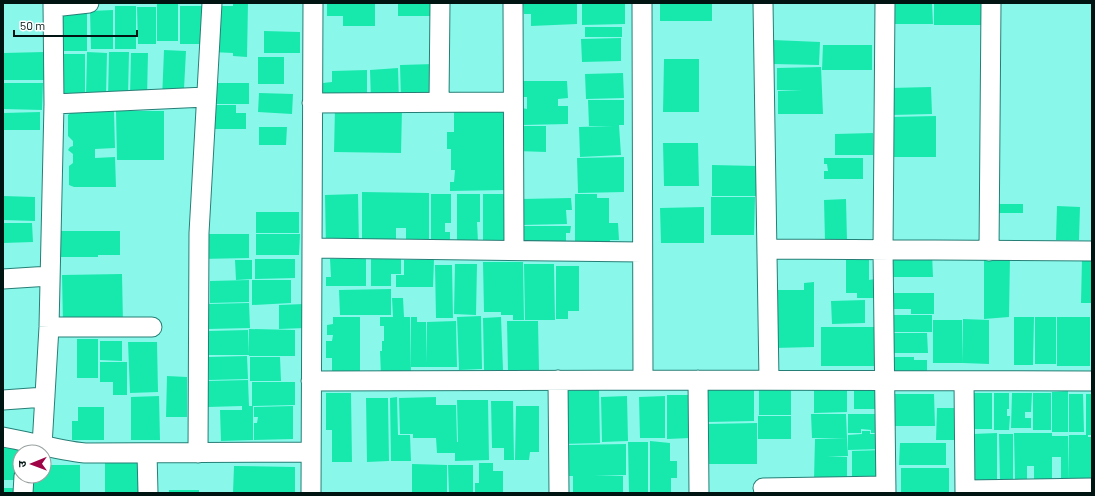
<svg xmlns="http://www.w3.org/2000/svg" width="1095" height="496" font-family="Barlow,'Noto Sans Devanagari',sans-serif">
<style>
.building{fill:#17e9ac}
.lines{fill:none;stroke-linecap:round;stroke-linejoin:round}
.street-casing{stroke:#267f76;stroke-width:21}
.street{stroke:#fff;stroke-width:19}
</style>
<rect width="100%" height="100%" fill="#89f8eb"/>
<path class="building" d="M233 3H248L247 57 233 56V53L212 52 213 6H233Z
M327 3H375V26H343V16H327Z
M398 3H433L434 16H398Z
M523 3H577V24L531 26V14H524Z
M625 3V24L582 25V4Z
M660 3H712V21H660Z
M889 3H932L933 24H889Z
M934 3H983L982 25H934Z
M157 4H178V41H157Z
M115 6H136V49H115Z
M180 6H208V44H180Z
M137 7H156V44H138Z
M113 10V49H91L90 11Z
M87 11V51H58L57 12Z
M585 27H622V37H585Z
M264 31 300 32V53H264Z
M621 38V61L582 62 581 39Z
M773 40 820 42 819 65 773 64Z
M823 45H872V70H822Z
M164 50 186 51 184 89H171L170 100H162Z
M44 52V80H3V53Z
M87 52 107 53 106 97 86 96Z
M109 52H129L128 98H108Z
M131 53H148L147 97 130 96Z
M61 54H85V101L62 102Z
M258 57H284V84H258Z
M664 59H699V112H663Z
M434 64 435 99 401 100 400 65Z
M821 67 823 114H778V91L802 90H777V68Z
M398 68 399 100 371 101 370 70Z
M367 70V99L323 100V83L332 82V71Z
M623 73 624 98 586 99 585 74Z
M521 81H567L568 98 558 99V106H568V124L522 125V108L527 109V97H522Z
M3 83H43L42 110 3 109Z
M215 83H249V104H215Z
M931 87 932 114 891 115 890 88Z
M259 93 293 94 292 114 258 112Z
M588 100H624V125H619L621 155 580 157 579 127 613 126H589Z
M207 105H236V113H246V129H208Z
M335 108 402 109 401 153 334 152Z
M454 109H507V190L450 191V182H454L455 170H451V149H447V132H454Z
M73 111H114L115 148 95 149V158L115 157 116 187H74L69 185V166L73 163V154L68 150 70 147 73 146V141L68 136V115Z
M116 111H164V160H117Z
M40 112V130H3V113Z
M936 116V157H890V117Z
M516 126H546V152L516 151Z
M259 127H287L286 145H259Z
M873 133V155H835V134Z
M663 143H698L699 186H664Z
M624 157V192L578 193 577 158Z
M824 158H863V179H824V171H828L827 164H824Z
M712 165 757 166V196H712Z
M362 192 429 193V242H406V228H396V242L362 241Z
M358 194 359 247 326 248 325 195Z
M431 194H451V223H445V232H450V244L431 245Z
M457 194H480V222H477L478 242H457Z
M483 194H505L506 246H483Z
M575 194H597V198H609V223H618L619 240H610V249L575 243Z
M3 196 35 197V221L3 220Z
M711 197H755L754 235H711Z
M571 198 572 210H566L567 224 521 225V199Z
M846 199 847 241H825L824 200Z
M995 204H1023V213H995Z
M1057 206 1080 207 1079 240H1056Z
M704 207V243H661L660 208Z
M256 212H299V233H256Z
M3 223H32L33 242 3 243Z
M520 226H571L570 233H566V249H520Z
M61 231H120V255H98V257H61Z
M200 234H249V258L200 259Z
M256 234H300L299 255H256Z
M886 253H932L933 277H887Z
M984 257H1010L1009 317 984 319Z
M846 258H869V280L875 279V298H857V293H846Z
M1082 258H1092V303H1081Z
M255 259H295V278L255 279Z
M330 259H366V286H326V277H331Z
M371 259H401V274H391V286H371Z
M235 260H252V279L236 280Z
M404 260H434L433 287H396V275H404Z
M483 262H523L524 320H513V315H501V312H484Z
M455 264H477L476 315 454 314Z
M524 264H554L555 320H525Z
M435 265H452L453 318H436Z
M556 266H579V311H568V319H556Z
M122 274 123 323 63 324 62 275Z
M249 280V302L210 303V281Z
M252 280H291V303L252 305Z
M814 282V347L774 348 777 290H804V283Z
M391 289V315H340L339 290Z
M892 293H934V314H911V309H892Z
M392 298H403L404 317H410L411 375 381 376 380 351H382V341H384V326H380V317H393Z
M865 300V323L832 324 831 301Z
M249 303 250 328 208 329V304Z
M304 304 305 328 279 329V305Z
M894 315H932V332H894Z
M481 316 482 369 459 370 457 317Z
M333 317H360V372H332V358H326V341H332L333 335H327V325L333 324Z
M411 317H417V322H426L427 363V322L456 321 457 367H411Z
M501 317 503 370H484L483 318Z
M1014 317H1034L1033 365H1014Z
M1035 317H1056V364H1035Z
M1057 317H1090V366H1057Z
M963 319 989 320V364L963 363Z
M933 320H962L963 363H933Z
M507 321H538L539 370 508 371Z
M821 327H874V366H821Z
M249 329 295 330V356H249Z
M248 330 249 355H208L207 331Z
M894 333H927L928 353H894Z
M77 339H98V378H77Z
M100 341H122V361L100 360Z
M128 342H157L158 392 130 393Z
M247 356 248 379 209 380 208 357Z
M250 357H280L281 381H250Z
M893 357H914V360H927V372H894Z
M100 362H127V395H113V382H100Z
M167 376 187 377V417H166Z
M248 380 249 406H253V440L221 441 220 410H242V406L208 407 207 381Z
M252 382H295V405L252 406Z
M759 387H791V415H759Z
M847 388V412L814 413V389Z
M854 389H883V409H854Z
M599 390 600 443 561 444 559 391Z
M708 390H754V421L708 422Z
M1068 391V432H1052V392Z
M326 393H351L352 462H332V430H326Z
M972 393H992V429H972Z
M994 393H1009V409H1007V416H1010L1009 430H994Z
M1012 393H1032L1031 412H1025V418H1031V428H1011Z
M1033 393H1051V430H1033Z
M894 394H934L935 426H895Z
M1069 394H1083L1084 432H1069Z
M1086 394H1092V435H1086Z
M667 395H688L690 438 667 439Z
M159 396 160 440H131V397Z
M627 396 628 441 602 442 601 397Z
M665 396V438H640L639 397Z
M397 397 398 435H410L411 461H391L390 398Z
M436 397V409V405H456L457 442H454H458L457 400H488L489 460 455 461V453H437L436 438H413V434H400L399 398Z
M366 398H388L389 461 367 462Z
M491 401H513L514 460H504V448H492Z
M293 406V439L254 440V423H257L258 417H254V407Z
M516 406H539V452H530L529 460H515Z
M78 407H104V440H72V421H78Z
M937 408H959V440H936Z
M811 414H846L847 438H812Z
M848 414H881V433H871V430L861 429V433H848Z
M758 416H791V439H758Z
M757 423V464H708L707 424Z
M862 431H870V434H883V449L848 450V435L862 434Z
M997 433V483H974L973 434Z
M1014 433H1052V436H1068V481H1061V457H1052V479L1034 480V466H1027V480H1015Z
M999 434H1013V481H1000Z
M1069 435H1088V437H1092V481H1068Z
M847 438 848 456H827L847 457V478L814 479 815 439Z
M650 441 670 443V461H677V478H671V493H650Z
M18 442 19 480H3V443Z
M628 442H648V493H629Z
M900 443H946V465H899Z
M626 444V475L594 476H623V493H573V476H568V445Z
M884 450V477H852V451Z
M105 462H141L142 493H105Z
M479 463H493V471H503V493H475V483H479Z
M412 464 447 465V493H412Z
M44 465H80V493H32V476H44Z
M448 465H473V493H449Z
M234 466 295 467V493H233Z
M901 468H949V492L901 493Z
M3 488H13V493H3Z
M169 490H199V493H169Z"/>
<g class="lines">
<defs>
<path id="street" d="M513 3 514 250
M642 3 643 380
M763 3 769 380
M885 3 883 250 886 493
M53 7 89 3
M439 102 440 3
M312 103 513 102
M54 104 206 97
M312 248 642 252
M767 249 1092 251
M989 251 991 3
M3 279 50 276
M49 327H152
M558 380 559 493
M698 380 699 493
M311 381 698 380 1092 381
M964 381 965 493
M3 400 45 397
M3 437C31 442 57 450 85 453L311 452
M42 446 49 327 54 104 53 3
M147 453 148 493
M198 453 199 233 212 3
M763 488 886 486
M965 490 1092 488
M23 493 24 476
M311 493 313 3"/>
</defs>
<use href="#street" class="street-casing"/>
<use href="#street" class="street"/>
</g>
<rect width="1095" height="496" fill="none" stroke="#001412" stroke-width="8"/>
<g transform="translate(32 464) rotate(269)"><circle r="19" fill="#ffffff" stroke="#99a1a0"/>
<path d="M0-3L7 15L0 10L-7 15Z" fill="#9f0447"/>
<text y="-6" font-size="11" font-weight="bold" text-anchor="middle" fill="#001412">उ</text>
</g>
<path d="M14 30v6h123v-6" fill="none" stroke="#001412" stroke-width="2"/>
<text x="20" y="30" font-size="12" fill="#001412" stroke="#ffffff" stroke-width="3" paint-order="stroke">50 m</text>
</svg>
